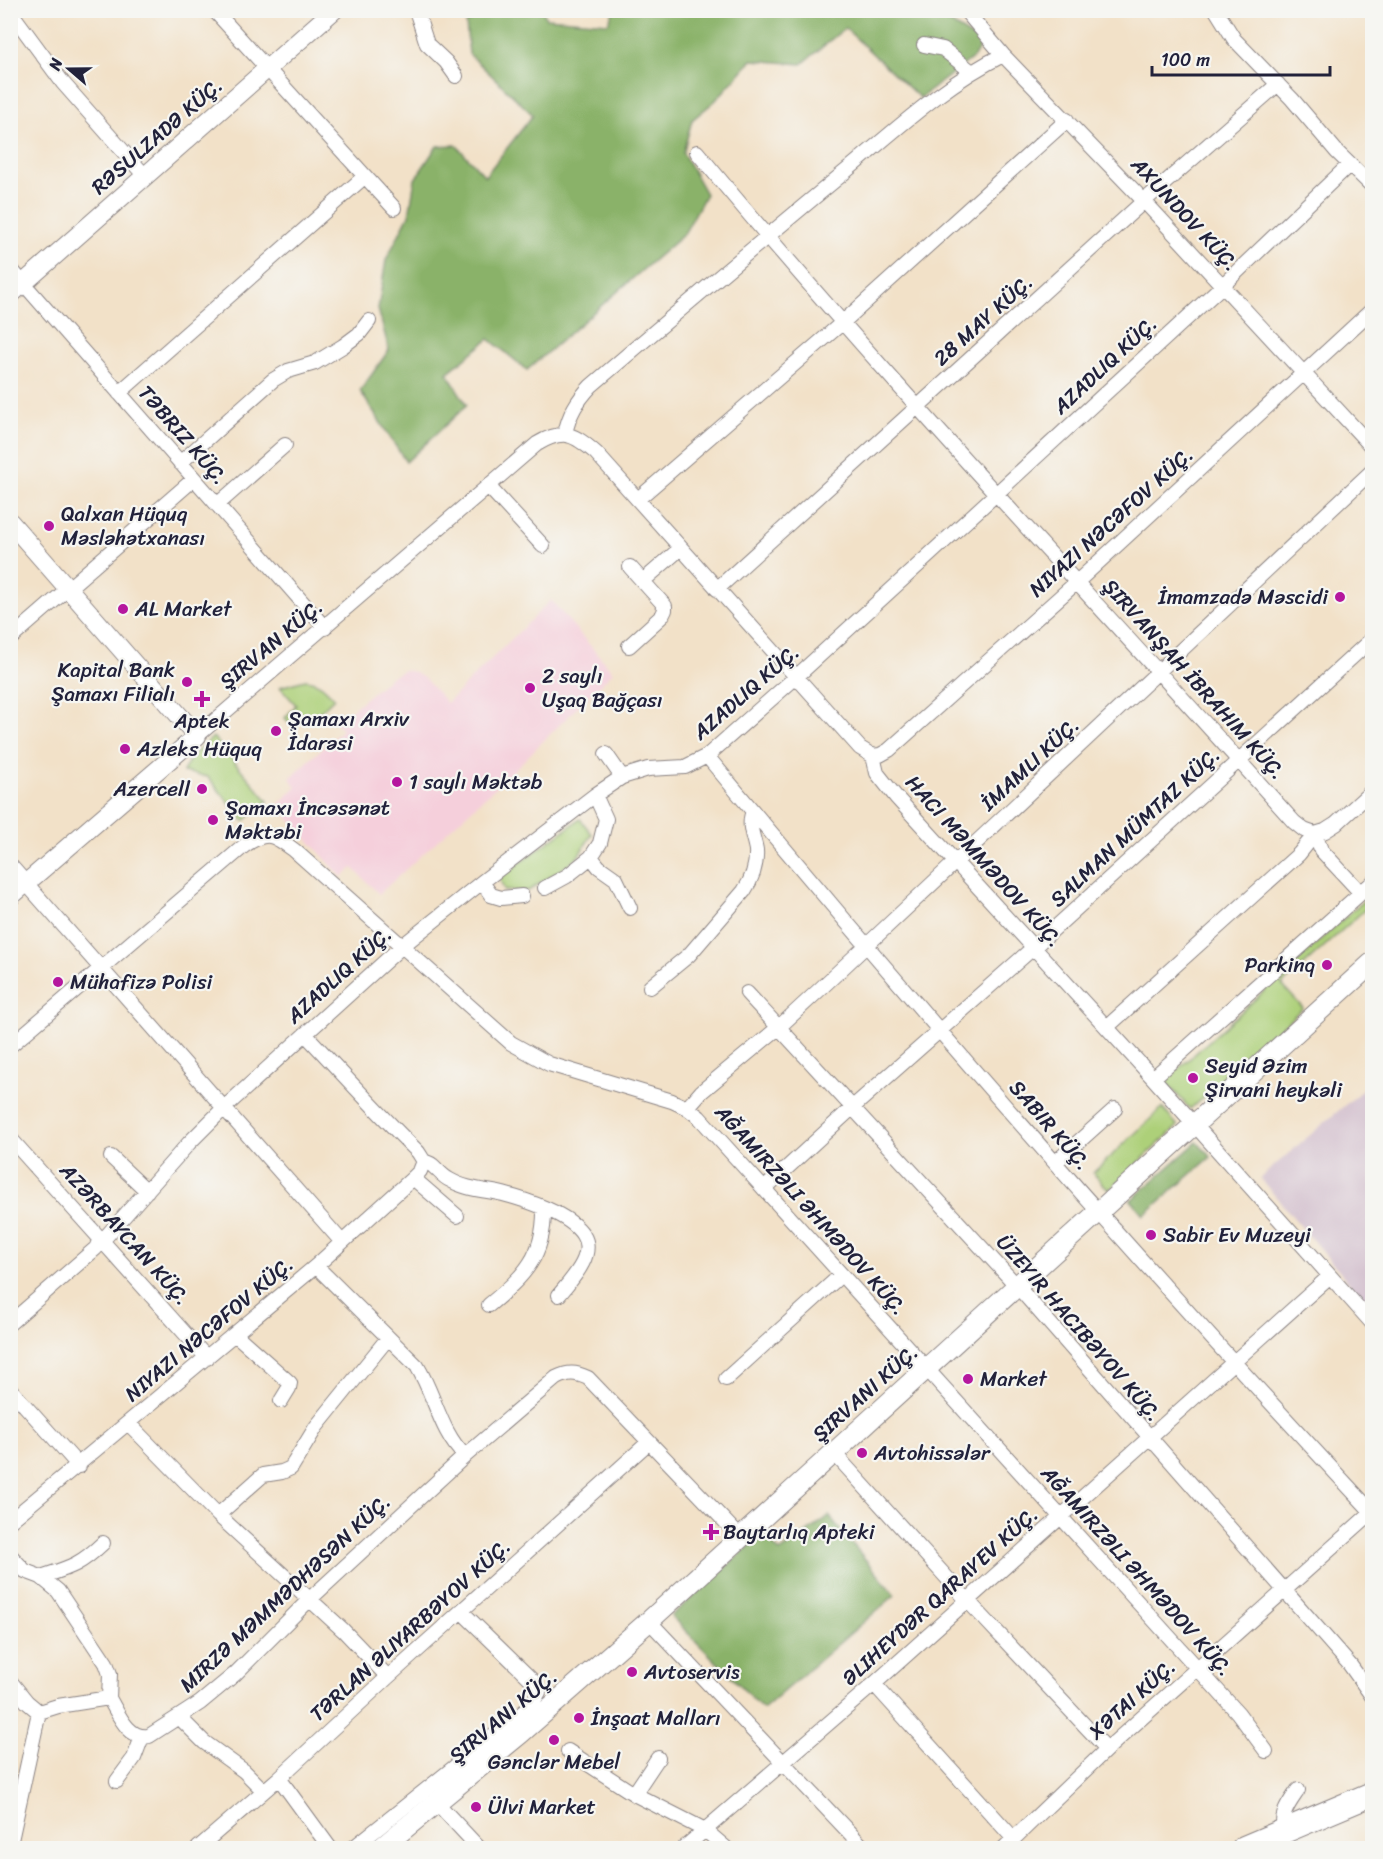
<svg xmlns="http://www.w3.org/2000/svg" width="1383" height="1859" font-family="Sriracha,sans-serif">
<style>
.built{fill:#f5cfdb}
.industrial{fill:#d1bdcc}
.green{fill:#add079;stroke:#68795a;stroke-width:1.5}
.forest{fill:#8ab269;stroke:#566a52;stroke-width:1.5}
.lines{fill:none;stroke-linecap:round;stroke-linejoin:round}
.minor-casing{stroke:#8a8282;stroke-width:16}
.tertiary-casing{stroke:#8a8282;stroke-width:20}
.secondary-casing{stroke:#8a8282;stroke-width:22}
.trunk-casing{stroke:#8a8282;stroke-width:26}
.minor{stroke:#fff;stroke-width:14}
.tertiary{stroke:#fff;stroke-width:18}
.secondary{stroke:#fff;stroke-width:20}
.trunk{stroke:#fff;stroke-width:24}
.poi-dot{fill:#b5179e;stroke:#f6f6f2;stroke-width:2}
.labels{text-anchor:middle;dominant-baseline:central;stroke-width:4.5;stroke-linejoin:round;paint-order:stroke}
.street-label{font-size:21px;fill:#22223b;stroke:#f6f6f2}
.poi-label{font-size:21px;fill:#22223b;stroke:#f6f6f2;text-anchor:start}
</style>
<rect width="100%" height="100%" fill="#f6f6f2"/>
<filter id="ink" filterUnits="userSpaceOnUse"><feTurbulence type="fractalNoise" baseFrequency=".0167" numOctaves="2"/><feDisplacementMap in="SourceGraphic" scale="12" xChannelSelector="R" yChannelSelector="G"/><feConvolveMatrix kernelMatrix="1 2 1 2 8 2 1 2 1" color-interpolation-filters="sRGB"/></filter>
<filter id="wash" filterUnits="userSpaceOnUse"><feTurbulence type="fractalNoise" baseFrequency=".008" numOctaves="4" result="noise"/><feDisplacementMap in="SourceGraphic" scale="24" xChannelSelector="R" yChannelSelector="G"/><feGaussianBlur stdDeviation="1.35" result="paint"/><feColorMatrix in="noise" values="0 0 0 0 0 0 0 0 0 0 0 0 0 0 0 0 0 1.4 0 .05"/><feComposite in="paint" operator="in"/></filter>
<g filter="url(#wash)">
<rect width="100%" height="100%" fill="#f2e1c8"/>
<path class="built" d="M551 600 613 672 508 776 379 894 353 868 342 877 277 806 296 787 290 778 342 730 336 723 392 676 404 670 415 672 425 679 447 703Z"/>
<path class="industrial" d="M1372 1082V1310L1260 1178Z"/>
<path class="green" d="M305 680C319 681 325 688 334 698L321 711 292 725 285 718 296 705 280 687Z
M213 737 268 801 244 821 208 777 183 772 191 757Z
M580 819 592 834 577 858 567 866 528 891H505L499 878Z
M1372 893V903L1282 985 1303 1008 1190 1109 1165 1081Z
M1162 1108 1178 1126 1109 1190 1093 1173Z"/>
<path class="forest" d="M492 10 543 11 546 18 608 23 614 10H930L982 43 974 57 920 98 845 28 802 64 752 60 715 101 692 120 683 153 706 194 684 234 527 370 489 339 447 373 467 405 406 462 360 391 389 350 378 309 386 260 409 215 415 179 437 146 456 145 485 176 533 115 469 54 466 23Z
M1197 1142 1211 1157 1144 1215 1131 1200Z
M829 1516 895 1595 763 1709 671 1616 763 1534 780 1552Z"/>
</g>
<g filter="url(#ink)">
<g class="lines">
<defs>
<path id="minor" d="M214 10 394 208
M416 10 427 44 446 62 456 76
M965 10 1003 55 1144 201 1372 447
M1216 10 1234 39 1292 99 1337 152 1372 186
M10 11 63 83 145 176
M924 45 943 49 972 72
M697 152C888 383 1095 599 1294 822L1304 830 1315 834
M10 268 325 628
M119 393 364 177
M565 434C569 414 577 401 591 386 675 314 760 242 846 171 896 130 944 84 1003 55
M180 463 273 380 288 371 315 363 343 346 359 334 369 321
M488 486 543 546
M638 499 842 323 1067 120
M217 505 285 445
M643 581 681 548
M717 589 1144 201 1278 84
M10 639 194 479
M629 646 662 616 665 610V606L630 567
M197 736 537 444C564 428 574 434 596 453L860 748 873 756 877 773 896 797 1153 1078 1372 1323
M606 754 622 777
M707 756C921 1014 1143 1267 1372 1512
M873 756 880 755 889 750 1078 581 1372 310
M595 795 606 819 600 843 591 857 599 867 616 879 630 908
M1315 834 1321 850 1361 893
M10 865 342 1242
M482 882 491 895 501 898 522 896
M545 888 567 876 591 857
M650 987 689 955 744 891C752 879 757 865 756 850 754 838 747 824 753 812
M747 993 1017 1286 1350 1665 1372 1696
M1107 1027 1299 854 1315 834 1325 831 1336 824 1372 791
M305 1034C342 1073 378 1113 416 1150 420 1153 421 1158 424 1161 427 1163 430 1163 432 1165 438 1170 443 1177 450 1180 465 1189 485 1190 503 1194 526 1200 570 1214 583 1235 596 1255 571 1280 559 1295
M10 1046 244 846C267 830 273 834 294 850L511 1043 549 1064 672 1101 687 1108 699 1117 1238 1713 1266 1751
M1153 1078 1372 883
M687 1108 701 1092 778 1028 818 991 1372 471
M10 1138 207 1358
M111 1157 147 1191
M1056 1162 1115 1109
M413 1178 457 1216
M764 1189 853 1107 1033 948 1372 639
M316 1266 417 1366C435 1395 440 1432 465 1456
M489 1305C524 1276 545 1256 544 1208
M10 1323 95 1249 189 1143 224 1108 401 947 482 882 595 795 622 777 648 769 685 767 707 756 796 677 997 493 1223 285 1349 165
M236 1335 290 1383 289 1388 281 1401
M726 1379 841 1275
M10 1389 79 1466
M129 1424 218 1515 343 1630 388 1677
M834 1453 967 1600 1107 1749
M218 1515 263 1475 282 1472 291 1468 316 1427 388 1338
M10 1521 316 1266 413 1178 420 1171 424 1161
M10 1555 25 1571 41 1577 58 1591 106 1663 110 1674 109 1698
M41 1577C71 1567 80 1565 103 1543
M649 1621 864 1848
M10 1681 27 1702 39 1712
M874 1684 1014 1839
M179 1717 204 1742 244 1771 264 1791
M568 1751 634 1794 705 1830 726 1848
M279 1778 330 1848
M117 1781 134 1758 142 1737
M634 1794 658 1758
M437 1803 479 1848
M1284 1831C1280 1814 1288 1805 1298 1790
M10 1845 39 1712 58 1706 109 1698C118 1713 128 1740 149 1736L200 1703 235 1674 310 1599 465 1456 556 1378C568 1372 575 1372 588 1378L741 1538
M198 1848 279 1778 388 1677 649 1442
M353 1848 531 1706 539 1692 535 1683 461 1611
M684 1848 874 1684 1330 1276
M1004 1848 1107 1749 1372 1512"/>
<path id="tertiary" d="M10 295 334 10
M10 522 197 736 10 897"/>
<path id="secondary" d="M381 1848 521 1733 649 1621 1372 963"/>
<path id="trunk" d="M1244 1848 1372 1794"/>
</defs>
<use href="#minor" class="minor-casing"/>
<use href="#tertiary" class="tertiary-casing"/>
<use href="#secondary" class="secondary-casing"/>
<use href="#trunk" class="trunk-casing"/>
<use href="#minor" class="minor"/>
<use href="#tertiary" class="tertiary"/>
<use href="#secondary" class="secondary"/>
<use href="#trunk" class="trunk"/>
</g>
</g>
<g class="poi-dot">
<circle cx="49" cy="526" r="6"/>
<circle cx="1340" cy="597" r="6"/>
<circle cx="123" cy="609" r="6"/>
<circle cx="187" cy="682" r="6"/>
<circle cx="530" cy="688" r="6"/>
<path d="M199 690h6v6h6v6h-6v6h-6v-6h-6v-6h6z"/>
<circle cx="276" cy="731" r="6"/>
<circle cx="125" cy="749" r="6"/>
<circle cx="397" cy="782" r="6"/>
<circle cx="202" cy="789" r="6"/>
<circle cx="213" cy="820" r="6"/>
<circle cx="1327" cy="965" r="6"/>
<circle cx="58" cy="982" r="6"/>
<circle cx="1193" cy="1078" r="6"/>
<circle cx="1151" cy="1235" r="6"/>
<circle cx="968" cy="1379" r="6"/>
<circle cx="862" cy="1453" r="6"/>
<path d="M708 1523h6v6h6v6h-6v6h-6v-6h-6v-6h6z"/>
<circle cx="632" cy="1672" r="6"/>
<circle cx="579" cy="1718" r="6"/>
<circle cx="554" cy="1740" r="6"/>
<circle cx="476" cy="1807" r="6"/>
</g>
<g class="labels">
<g class="street-label">
<text transform="translate(157 136) rotate(-41)">RƏSULZADƏ KÜÇ.</text>
<text transform="translate(1185 214) rotate(47)">AXUNDOV KÜÇ.</text>
<text transform="translate(983 320) rotate(-42)">28 MAY KÜÇ.</text>
<text transform="translate(1105 365) rotate(-43)">AZADLIQ KÜÇ.</text>
<text transform="translate(183 435) rotate(49)">TƏBRIZ KÜÇ.</text>
<text transform="translate(1111 522) rotate(-42)">NIYAZI NƏCƏFOV KÜÇ.</text>
<text transform="translate(271 644) rotate(-40)">ŞIRVAN KÜÇ.</text>
<text transform="translate(1194 679) rotate(48)">ŞIRVANŞAH İBRAHIM KÜÇ.</text>
<text transform="translate(746 692) rotate(-41)">AZADLIQ KÜÇ.</text>
<text transform="translate(1030 764) rotate(-43)">İMAMLI KÜÇ.</text>
<text transform="translate(1135 827) rotate(-43)">SALMAN MÜMTAZ KÜÇ.</text>
<text transform="translate(984 861) rotate(48)">HACI MƏMMƏDOV KÜÇ.</text>
<text transform="translate(339 975) rotate(-42)">AZADLIQ KÜÇ.</text>
<text transform="translate(1050 1125) rotate(49)">SABIR KÜÇ.</text>
<text transform="translate(811 1210) rotate(48)">AĞAMIRZƏLI ƏHMƏDOV KÜÇ.</text>
<text transform="translate(125 1234) rotate(48)">AZƏRBAYCAN KÜÇ.</text>
<text transform="translate(1079 1328) rotate(49)">ÜZEYIR HACIBƏYOV KÜÇ.</text>
<text transform="translate(209 1329) rotate(-40)">NIYAZI NƏCƏFOV KÜÇ.</text>
<text transform="translate(865 1393) rotate(-42)">ŞIRVANI KÜÇ.</text>
<text transform="translate(1137 1571) rotate(48)">AĞAMIRZƏLI ƏHMƏDOV KÜÇ.</text>
<text transform="translate(285 1593) rotate(-43)">MIRZƏ MƏMMƏDHƏSƏN KÜÇ.</text>
<text transform="translate(940 1596) rotate(-42)">ƏLIHEYDƏR QARAYEV KÜÇ.</text>
<text transform="translate(410 1630) rotate(-42)">TƏRLAN ƏLIYARBƏYOV KÜÇ.</text>
<text transform="translate(1132 1699) rotate(-42)">XƏTAI KÜÇ.</text>
<text transform="translate(503 1716) rotate(-40)">ŞIRVANI KÜÇ.</text>
</g>
<g class="poi-label">
<text x="61" y="514">Qalxan Hüquq<tspan x="61" dy="24">Məsləhətxanası</tspan></text>
<text x="1328" y="597" text-anchor="end">İmamzadə Məscidi</text>
<text x="135" y="609">AL Market</text>
<text x="175" y="670" text-anchor="end">Kapital Bank<tspan x="175" dy="24">Şamaxı Filialı</tspan></text>
<text x="542" y="676">2 saylı<tspan x="542" dy="24">Uşaq Bağçası</tspan></text>
<text x="288" y="719">Şamaxı Arxiv<tspan x="288" dy="24">İdarəsi</tspan></text>
<text x="202" y="721" text-anchor="middle">Aptek</text>
<text x="137" y="749">Azleks Hüquq</text>
<text x="409" y="782">1 saylı Məktəb</text>
<text x="190" y="789" text-anchor="end">Azercell</text>
<text x="225" y="808">Şamaxı İncəsənət<tspan x="225" dy="24">Məktəbi</tspan></text>
<text x="1315" y="965" text-anchor="end">Parkinq</text>
<text x="70" y="982">Mühafizə Polisi</text>
<text x="1205" y="1066">Seyid Əzim<tspan x="1205" dy="24">Şirvani heykəli</tspan></text>
<text x="1163" y="1235">Sabir Ev Muzeyi</text>
<text x="980" y="1379">Market</text>
<text x="874" y="1453">Avtohissələr</text>
<text x="723" y="1532">Baytarlıq Apteki</text>
<text x="644" y="1672">Avtoservis</text>
<text x="591" y="1718">İnşaat Malları</text>
<text x="554" y="1762" text-anchor="middle">Gənclər Mebel</text>
<text x="488" y="1807">Ülvi Market</text>
</g>
</g>
<rect width="1383" height="1859" fill="none" stroke="#f6f6f2" stroke-width="36"/>
<g transform="translate(69 69) rotate(290)" stroke="#f6f6f2" stroke-width="4.5" paint-order="stroke">
<path d="M0-4.5L10 22L0 15L-10 22Z" fill="#22223b"/>
<text y="-9" font-size="16" font-weight="bold" text-anchor="middle" fill="#22223b">N</text>
</g>
<path d="M1152 66v9h178v-9" fill="none" stroke="#22223b" stroke-width="3"/>
<text x="1161" y="66" font-size="18" fill="#22223b" stroke="#f6f6f2" stroke-width="4.5" paint-order="stroke">100 m</text>
</svg>
